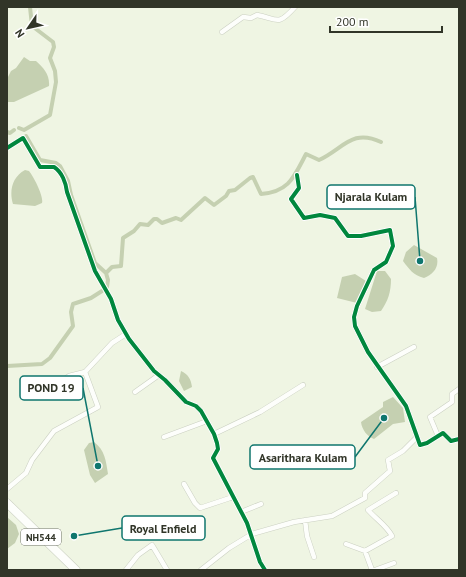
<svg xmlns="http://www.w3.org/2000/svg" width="466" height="577" font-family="'PT Sans',sans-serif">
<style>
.water{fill:#c5d0b1}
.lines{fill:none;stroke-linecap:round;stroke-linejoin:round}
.canal{stroke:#c5d0b1;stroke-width:4}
.minor-casing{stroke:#cbd0c2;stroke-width:5.5}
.trunk-casing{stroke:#cbd0c2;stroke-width:9}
.minor{stroke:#fdfefb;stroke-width:4.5}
.trunk{stroke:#fdfefb;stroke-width:8}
.cycleway-casing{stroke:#fff;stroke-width:6}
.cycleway{stroke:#00873e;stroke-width:4}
.labels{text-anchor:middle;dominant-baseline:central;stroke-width:4;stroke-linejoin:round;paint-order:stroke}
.shield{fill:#fff;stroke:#6f7268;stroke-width:1}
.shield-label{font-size:10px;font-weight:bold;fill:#313528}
.leader{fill:none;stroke:#0f766e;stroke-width:1.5}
.callout-dot{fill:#0f766e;stroke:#fff;stroke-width:1.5}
.callout{fill:#fff;stroke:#0f766e;stroke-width:1.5}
.callout-label{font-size:12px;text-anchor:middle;font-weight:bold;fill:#313528}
</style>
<rect width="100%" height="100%" fill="#eff5e3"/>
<path class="water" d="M24 57 30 61H36C44 68 50 75 49 86L14 102H7V79L11 71 16 68Z
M25 170 29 171C34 177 44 197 42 203L35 206 13 204C9 191 12 177 25 170Z
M414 245 437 258C439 268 433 274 424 278 413 275 409 269 403 261L406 252Z
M377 271H385L391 279C391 292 388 301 381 311L372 312 365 309Z
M355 274 366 281 357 303 337 298 342 277Z
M181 371C188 374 191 379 192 387L184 391 179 381Z
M393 397 403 408 405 422 393 424 374 439C367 436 362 430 361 422L383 407V402Z
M94 442C105 450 106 461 108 474L95 483 90 475 84 450 89 443Z
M7 517 16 525 19 534 15 543 7 549Z"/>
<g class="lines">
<path class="canal" d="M19 128 24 130 50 115 56 82 55 71 50 58 54 47 53 42 32 26 30 7
M7 132 10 133 14 130
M26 136 40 160 56 163 60 166 68 181 71 195 95 263 106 273 108 280 107 287
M106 273 112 267 121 266 123 238 134 231 140 224 148 225 154 219H157L162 223 176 218 181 220 205 198 214 205 226 196 229 191 235 190 250 178 253 177 261 194C289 192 294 177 306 154L319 160C343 149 352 128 381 142
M7 366 42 364 50 358 73 326 71 312 73 304 91 298 102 291"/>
<defs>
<path id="minor" d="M222 32 243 17 251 18 257 15C278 19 277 27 295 7
M7 148 23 138 40 167H54C62 172 66 183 67 192L95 271 111 299 118 320 129 339 154 371 165 380 186 402 196 406 201 411 214 434 217 443 218 449 213 458 247 523 260 562 265 570
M297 175 299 188 291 199 304 218 320 215 335 218 348 236H361L390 230 393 246 386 262 374 270 357 306 354 317 355 326 368 352 406 406 420 445 427 443 443 433 451 441 459 439
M377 367 414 347
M85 372 112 343 126 334
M135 392 159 375
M214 434 260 412 303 385
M438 436 430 417 452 402V394L459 389
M164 437 207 421
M184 484 195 503 200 508 233 497
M7 489 26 473 32 460 54 431 98 407 85 372 69 376 62 381
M241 512 261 504
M305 520 307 536 314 557
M346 544 365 551 372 570
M365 551 392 536C387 526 376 519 368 510L396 493
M126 570 138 555 152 545 167 570
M201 570 229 548 252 534 294 522 332 516 365 498V493L390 471 388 460 403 451 417 437
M375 570 394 563"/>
<path id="trunk" d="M7 503 76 570"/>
</defs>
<use href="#minor" class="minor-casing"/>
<use href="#trunk" class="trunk-casing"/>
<use href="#minor" class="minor"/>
<use href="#trunk" class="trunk"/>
<defs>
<path id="cycleway" d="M7 148 23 138 40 167H54C62 172 66 183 67 192L95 271 111 299 118 320 129 339 154 371 165 380 186 402 196 406 201 411 214 434 217 443 218 449 213 458 247 523 260 562 265 570
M297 175 299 188 291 199 304 218 320 215 335 218 348 236H361L390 230 393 246 386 262 374 270 357 306 354 317 355 326 368 352 406 406 420 445 427 443 443 433 451 441 459 439"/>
</defs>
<use href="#cycleway" class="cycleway-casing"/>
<use href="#cycleway" class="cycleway"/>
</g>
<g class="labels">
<rect class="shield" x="21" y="529" width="40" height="16" rx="3"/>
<g class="shield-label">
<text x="41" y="537">NH544</text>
</g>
</g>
<path class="leader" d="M420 261L415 197M98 466L83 388M384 418L355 457M74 536L122 528"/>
<g class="callout-dot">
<circle cx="420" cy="261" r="4"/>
<circle cx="98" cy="466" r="4"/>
<circle cx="384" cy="418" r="4"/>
<circle cx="74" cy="536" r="4"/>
</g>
<g class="callout">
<rect x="327" y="185" width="88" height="24" rx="4"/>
<rect x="20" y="376" width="63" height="24" rx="4"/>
<rect x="250" y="445" width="105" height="24" rx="4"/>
<rect x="122" y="516" width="83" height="24" rx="4"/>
</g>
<g class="callout-label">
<text x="371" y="201">Njarala Kulam</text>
<text x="51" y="392">POND 19</text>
<text x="303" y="462">Asarithara Kulam</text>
<text x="163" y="533">Royal Enfield</text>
</g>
<rect width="466" height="577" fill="none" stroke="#313528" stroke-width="16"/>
<g transform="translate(28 28) rotate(236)" stroke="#ffffff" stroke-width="3" paint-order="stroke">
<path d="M0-3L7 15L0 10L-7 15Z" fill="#313528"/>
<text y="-6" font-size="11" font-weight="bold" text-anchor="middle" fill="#313528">N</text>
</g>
<path d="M330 26v6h112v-6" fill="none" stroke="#313528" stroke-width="2"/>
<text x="336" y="26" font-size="12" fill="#313528" stroke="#ffffff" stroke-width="3" paint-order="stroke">200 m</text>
</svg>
